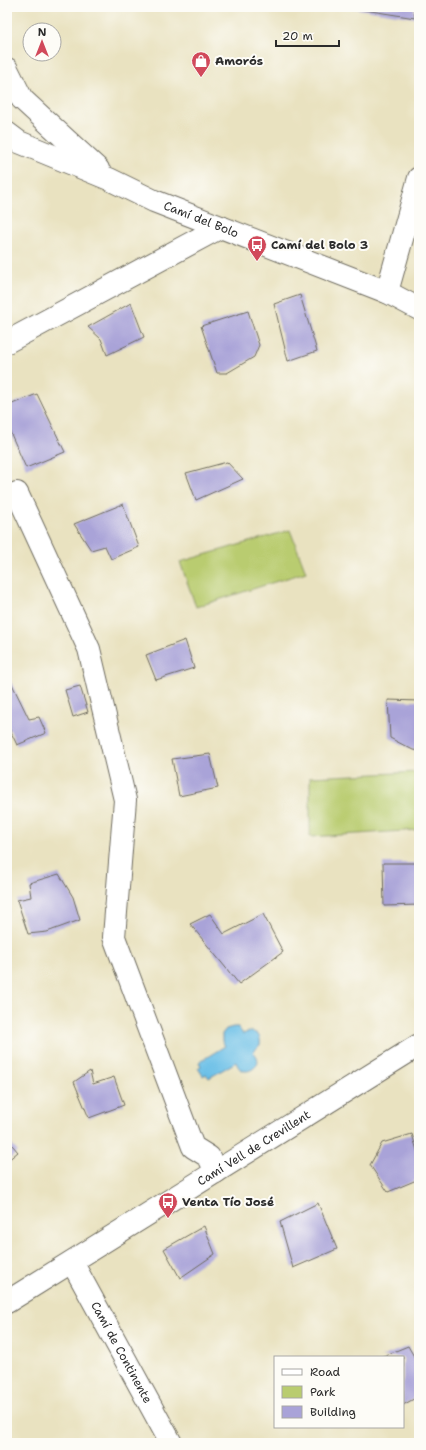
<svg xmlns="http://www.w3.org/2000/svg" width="426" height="1450" font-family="'Shantell Sans',sans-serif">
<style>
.green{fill:#b9cc6f;stroke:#727c4d}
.water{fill:#6bbfe7;stroke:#4b7589}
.building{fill:#a9a3d8}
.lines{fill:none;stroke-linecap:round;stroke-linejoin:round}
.minor-casing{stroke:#6e6b5f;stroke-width:24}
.tertiary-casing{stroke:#6e6b5f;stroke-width:24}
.minor{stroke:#fff;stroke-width:22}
.tertiary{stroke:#fff;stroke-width:22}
.labels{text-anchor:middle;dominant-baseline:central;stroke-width:4;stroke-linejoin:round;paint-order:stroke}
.poi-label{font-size:12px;font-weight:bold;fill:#2b2b2b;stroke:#fdfcf7;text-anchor:start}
.street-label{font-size:12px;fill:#2b2b2b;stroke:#fdfcf7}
</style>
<rect width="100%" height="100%" fill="#fdfcf7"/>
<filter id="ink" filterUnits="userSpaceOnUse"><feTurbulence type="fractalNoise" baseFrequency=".025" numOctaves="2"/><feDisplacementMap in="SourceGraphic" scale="8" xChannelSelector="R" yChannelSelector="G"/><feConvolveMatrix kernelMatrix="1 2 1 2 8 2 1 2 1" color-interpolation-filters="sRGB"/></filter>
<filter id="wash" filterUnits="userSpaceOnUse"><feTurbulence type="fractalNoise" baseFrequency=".012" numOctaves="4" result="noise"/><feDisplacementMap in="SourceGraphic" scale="16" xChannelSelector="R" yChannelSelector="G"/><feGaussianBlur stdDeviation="0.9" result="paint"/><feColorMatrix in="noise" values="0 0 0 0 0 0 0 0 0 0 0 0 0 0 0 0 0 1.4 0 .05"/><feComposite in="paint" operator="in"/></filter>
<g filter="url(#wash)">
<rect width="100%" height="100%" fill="#e9e2c0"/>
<path class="green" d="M290 530 306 572 196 607 180 562Z
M418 772 419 830 310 837V777Z"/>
<path class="water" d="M233 1027H238L243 1034C253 1029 262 1033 260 1045L253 1052C255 1053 256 1055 257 1057 261 1066 249 1074 241 1070 239 1068 237 1065 236 1062L209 1078 206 1074 203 1076 198 1068 201 1066 199 1062 225 1046 222 1041V1034L226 1029Z"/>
<g id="blocks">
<path class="building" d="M352 7H414L415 18 352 8Z
M300 295 317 351 288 361 274 304Z
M131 303 144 337 107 355 101 339 88 327Z
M248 311 259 345 254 357 227 373H217L201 326Z
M37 394 65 452 26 468 7 425V406Z
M227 462 243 479 196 500 186 473Z
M123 504 139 547 111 559 105 546 91 550 74 524Z
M185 640 194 668 156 680 146 655Z
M10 680 29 719 39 717 46 733 17 745 7 724V681Z
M80 686 88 712 73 717 65 690Z
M388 700 419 701V751L413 750 390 738Z
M210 754 218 788 179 796 172 759Z
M383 863H419V905L384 906Z
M59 874 73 897 80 920 47 932 28 934 17 900 31 897 29 883Z
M210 914 224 934 263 914 283 952 239 984 190 924Z
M90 1071 93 1084 114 1077 124 1105 89 1118 74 1082Z
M412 1134 419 1157V1179L388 1192 370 1165 382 1143Z
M7 1139 18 1152 7 1161Z
M318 1203 337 1249 293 1268 280 1222Z
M204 1226 215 1254 180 1278 164 1249Z
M408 1346 419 1365V1396L403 1405V1357H381Z"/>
</g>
</g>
<g filter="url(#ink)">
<use href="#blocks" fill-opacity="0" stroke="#6e6b5f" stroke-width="1"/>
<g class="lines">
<defs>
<g id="minor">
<path d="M7 69 22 99 98 169"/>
<path id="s1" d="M7 133 19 142 109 179 154 201 387 292 419 309"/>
<path d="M387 292 419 178"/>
<path d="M7 342 221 227"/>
<path d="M17 493 89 649 125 800 114 937 193 1147 209 1157 216 1172"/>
<path id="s2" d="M72 1262 171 1443"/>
</g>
<g id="tertiary">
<path id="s3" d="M7 1302 419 1045"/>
</g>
</defs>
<use href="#minor" class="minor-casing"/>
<use href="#tertiary" class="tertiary-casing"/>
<use href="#minor" class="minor"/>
<use href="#tertiary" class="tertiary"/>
</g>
</g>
<defs>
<symbol id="shop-pin" viewBox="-11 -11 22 30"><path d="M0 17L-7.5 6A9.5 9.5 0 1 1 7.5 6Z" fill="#d1495b" stroke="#fdfcf7"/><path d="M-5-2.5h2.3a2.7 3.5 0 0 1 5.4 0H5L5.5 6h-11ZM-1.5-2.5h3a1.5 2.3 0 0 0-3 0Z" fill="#fff"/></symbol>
<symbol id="bus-pin" viewBox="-11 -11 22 30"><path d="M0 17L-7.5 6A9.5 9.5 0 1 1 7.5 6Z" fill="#d1495b" stroke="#fdfcf7"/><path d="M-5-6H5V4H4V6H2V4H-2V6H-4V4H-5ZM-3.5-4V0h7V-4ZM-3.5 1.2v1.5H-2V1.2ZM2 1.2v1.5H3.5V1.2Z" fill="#fff"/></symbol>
</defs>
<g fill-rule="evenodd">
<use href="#shop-pin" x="190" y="50" width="22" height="30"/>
<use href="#bus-pin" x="246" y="234" width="22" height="30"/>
<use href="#bus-pin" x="157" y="1191" width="22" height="30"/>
</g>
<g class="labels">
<g class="poi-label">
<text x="215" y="61">Amorós</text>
<text x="271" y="245">Camí del Bolo 3</text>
<text x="182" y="1202">Venta Tío José</text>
</g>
<g class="street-label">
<text stroke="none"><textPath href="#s1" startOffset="213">Camí del Bolo</textPath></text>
<text stroke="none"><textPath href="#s3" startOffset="291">Camí Vell de Crevillent</textPath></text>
<text stroke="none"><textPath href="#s2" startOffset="103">Camí de Continente</textPath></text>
</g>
</g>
<rect width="426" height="1450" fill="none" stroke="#fdfcf7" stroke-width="24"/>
<rect x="274" y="1356" width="130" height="72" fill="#fdfcf7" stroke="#a9a8a5"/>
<rect x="282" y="1369" width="20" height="6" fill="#ffffff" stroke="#a9a8a5"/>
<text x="310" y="1376" font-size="12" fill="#2b2b2b">Road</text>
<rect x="282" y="1386" width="20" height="12" fill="#b9cc6f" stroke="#a9a8a5"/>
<text x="310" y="1396" font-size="12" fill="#2b2b2b">Park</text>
<rect x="282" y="1406" width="20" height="12" fill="#a9a3d8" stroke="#a9a8a5"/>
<text x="310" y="1416" font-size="12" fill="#2b2b2b">Building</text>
<g transform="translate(42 42)"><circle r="19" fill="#fdfcf7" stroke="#a9a8a5"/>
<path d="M0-3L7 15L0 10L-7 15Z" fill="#d1495b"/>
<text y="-6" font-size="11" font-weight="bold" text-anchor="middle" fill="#2b2b2b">N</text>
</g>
<path d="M276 40v6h63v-6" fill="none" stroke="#2b2b2b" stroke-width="2"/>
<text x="282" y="40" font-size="12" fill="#2b2b2b" stroke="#fdfcf7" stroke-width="3" paint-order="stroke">20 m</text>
</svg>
